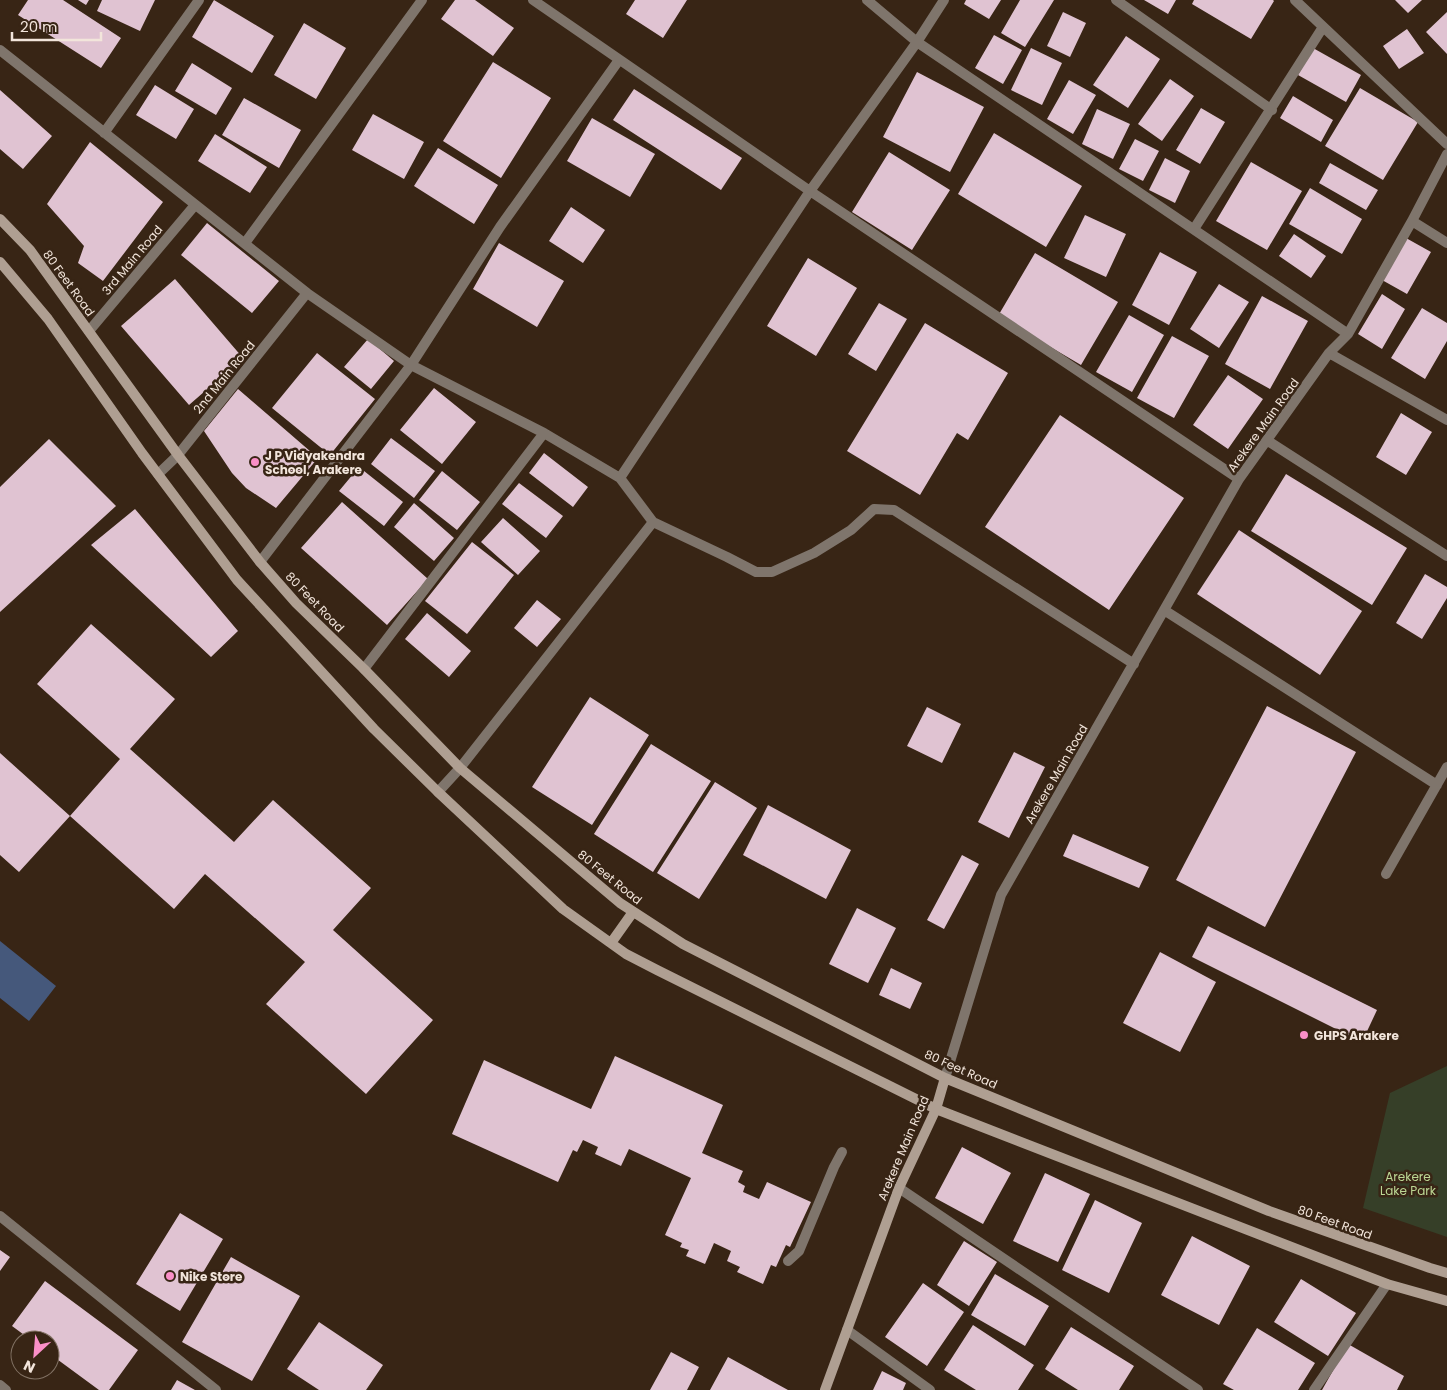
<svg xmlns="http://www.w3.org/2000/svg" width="1447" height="1390" font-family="Poppins,sans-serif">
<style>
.green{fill:#363f28}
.water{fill:#45587b}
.building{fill:#e0c3d2}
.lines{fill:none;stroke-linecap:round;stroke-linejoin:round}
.lane{stroke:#7f756c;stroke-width:10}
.street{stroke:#7f756c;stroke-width:10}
.secondary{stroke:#af9f92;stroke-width:10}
.poi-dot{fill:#fa8fc7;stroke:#382515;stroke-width:2}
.labels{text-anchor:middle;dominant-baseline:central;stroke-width:5;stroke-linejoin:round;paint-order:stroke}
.street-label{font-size:12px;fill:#f2e5db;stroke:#382515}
.poi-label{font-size:12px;font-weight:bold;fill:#f2e5db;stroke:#382515;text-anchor:start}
.park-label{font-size:12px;fill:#bcd794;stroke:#382515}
</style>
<rect width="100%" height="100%" fill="#382515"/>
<path class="green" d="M1447 1066V1237L1363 1208 1390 1093Z"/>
<path class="water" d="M0 941 56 986 29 1021 0 998Z"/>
<path class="building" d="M28 0H63L121 38 101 68 18 15Z
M78 0H89L86 5Z
M102 0H155L140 31 97 11Z
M214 0 274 36 252 73 192 37Z
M455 0H475L514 28 493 56 441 19Z
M635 0H687L663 38 626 14Z
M966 0H1001L989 19 964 4Z
M1020 0H1054L1025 47 1001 33Z
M1144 0H1176L1168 14Z
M1194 0H1273L1274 1 1251 39 1192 4Z
M1395 0H1422L1408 13Z
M1063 12 1086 23 1070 57 1047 46Z
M1447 12V54L1426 32Z
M304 23 346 48 316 99 274 75Z
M1407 29 1424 53 1399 69 1383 46Z
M994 35 1022 50 1003 84 975 68Z
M1126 36 1160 59 1128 108 1093 85Z
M1031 48 1062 63 1042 105 1011 90Z
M1313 48 1361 75 1346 102 1298 75Z
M493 62 551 98 501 178 443 141Z
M192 63 232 88 216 115 175 91Z
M917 72 984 107 950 172 883 137Z
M1170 79 1194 96 1162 141 1138 124Z
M1069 80 1096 95 1073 134 1047 119Z
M155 85 194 109 176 139 136 115Z
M1360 88 1418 122 1383 180 1325 146Z
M634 89 742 158 721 190 613 120Z
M0 90 52 136 23 169 0 149Z
M1293 96 1333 120 1321 142 1280 118Z
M244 98 301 130 279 168 222 135Z
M1201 108 1225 122 1200 164 1176 150Z
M1097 109 1130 124 1113 159 1082 144Z
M373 114 424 142 404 179 352 150Z
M592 118 655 154 630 197 567 161Z
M994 133 1082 186 1046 247 958 194Z
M215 134 267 167 250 193 198 161Z
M1135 139 1159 151 1143 181 1119 169Z
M90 142 163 202 103 281 78 263 84 246 47 204Z
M438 148 498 185 474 224 414 186Z
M889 152 950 190 912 250 852 212Z
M1165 158 1190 171 1175 203 1149 190Z
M1251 162 1302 191 1267 250 1216 221Z
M1330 163 1378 190 1366 210 1319 183Z
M1310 188 1362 219 1342 254 1289 224Z
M571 207 605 230 583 263 549 241Z
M1085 215 1126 234 1106 277 1064 258Z
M207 223 279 281 252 313 181 255Z
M1294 234 1326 256 1311 278 1279 256Z
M1406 238 1431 252 1407 294 1382 280Z
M499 243 564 281 537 327 473 289Z
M1160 252 1197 272 1169 325 1132 305Z
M1035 253 1118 302 1081 365 998 316Z
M808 258 857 288 816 356 767 326Z
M175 279 243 358 189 405 121 326Z
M1219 284 1249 302 1219 348 1190 329Z
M1382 294 1405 309 1382 349 1358 334Z
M1262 296 1308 321 1270 389 1225 364Z
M879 303 907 319 876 371 848 354Z
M1422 308 1447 323V341L1425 379 1391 358Z
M1129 315 1164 335 1132 392 1096 372Z
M925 323 1008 373 968 440 957 433 920 495 847 451Z
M1172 336 1209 356 1174 418 1137 398Z
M368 339 394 361 371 389 344 367Z
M317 353 375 399 330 455 272 408Z
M1228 375 1263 399 1228 449 1193 425Z
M434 388 476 422 442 464 400 430Z
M238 389 318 458 276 508 246 488 232 473 204 431Z
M1401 413 1432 432 1406 475 1376 457Z
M1060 415 1184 498 1109 610 985 527Z
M391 438 435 471 414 498 371 464Z
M49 439 116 506 0 612V487Z
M544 453 588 487 573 507 529 473Z
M359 467 403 502 384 526 339 491Z
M442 471 480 502 457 530 419 500Z
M1286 474 1407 548 1372 605 1251 531Z
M519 483 563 516 546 538 502 504Z
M342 502 428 579 387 625 301 548Z
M414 503 454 538 434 561 394 527Z
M135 509 238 631 211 657 91 545Z
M503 518 540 551 518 575 481 542Z
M1239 530 1362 611 1320 675 1197 594Z
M472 542 514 575 467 634 425 601Z
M1425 574 1447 587V598L1422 639 1396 623Z
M537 600 561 619 537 647 514 628Z
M427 613 471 651 449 677 405 639Z
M91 624 175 699 130 749 234 842 273 800 371 888 333 930 433 1020 366 1094 266 1004 305 962 205 874 174 909 70 816 120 759 37 684Z
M590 697 649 735 592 825 532 787Z
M1267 706 1356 752 1265 927 1176 880Z
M927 707 961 724 942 763 907 746Z
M651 744 711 781 653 872 594 834Z
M1014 752 1045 767 1009 838 978 822Z
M0 753 70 816 19 872 0 855Z
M715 782 757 808 699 899 657 873Z
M768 805 851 850 826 899 743 855Z
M1073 834 1149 867 1139 888 1063 856Z
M962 855 979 864 944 929 927 920Z
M857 908 896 928 868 983 829 964Z
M1208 926 1377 1010 1362 1042 1192 957Z
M1160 952 1216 982 1180 1052 1123 1023Z
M891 968 922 983 910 1009 879 995Z
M615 1056 723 1105 702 1153 743 1171 738 1182 745 1186 743 1192 759 1199 767 1182 811 1202 790 1247 786 1245 776 1267 771 1265 763 1284 737 1272 740 1267 727 1261 731 1251 714 1243 705 1264 686 1256 689 1250 680 1247 682 1243 665 1235 691 1178 629 1149 621 1166 595 1154 598 1147 583 1140 577 1152 573 1150 558 1182 452 1134 484 1060 591 1109Z
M962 1147 1011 1173 983 1224 935 1198Z
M1045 1173 1090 1194 1058 1262 1013 1241Z
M1095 1200 1142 1223 1109 1293 1062 1270Z
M180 1213 223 1239 180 1311 136 1284Z
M1192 1236 1250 1266 1219 1325 1161 1295Z
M964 1241 997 1262 969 1306 937 1285Z
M0 1250 10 1257 0 1271Z
M231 1257 300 1296 252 1381 182 1342Z
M995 1274 1049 1306 1025 1346 971 1315Z
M1301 1279 1356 1313 1328 1356 1274 1322Z
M45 1281 138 1350 109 1390H99L50 1354V1340H31L12 1326Z
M923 1283 964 1312 927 1366 885 1337Z
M319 1322 383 1365 366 1390H319L287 1369Z
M973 1325 1034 1365 1018 1390H976L944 1370Z
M1071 1327 1134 1366 1119 1390H1078L1045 1369Z
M1257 1328 1315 1363 1298 1390H1234L1223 1384Z
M1348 1344 1404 1376 1397 1390H1322Z
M671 1352 699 1367 687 1390H650Z
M728 1357 788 1390H710Z
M882 1371 906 1383 903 1390H873Z
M177 1380 195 1390H171Z"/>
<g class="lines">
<path class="lane" d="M788 1261 799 1251 834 1167 842 1152"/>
<path class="street" d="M533 0 810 191 1239 479
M867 0 917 42 1348 334
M1116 0 1272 110
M1295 0 1447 144
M0 50 307 293 411 365 544 433 620 478 653 522 727 557 756 572H772L814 553 851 530 874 509 894 510 1134 664
M104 133 199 0
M1412 221 1447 243
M1194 229 1323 27
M245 243 422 0
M89 331 195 205
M1329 353 1447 420
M1268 441 1447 556
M158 474 178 455 307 293
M620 478 810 191 917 42 944 0
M260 562 411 365 500 227 619 60
M1164 610 1437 785
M364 669 544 433
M438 792 460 768 653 522
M1386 874 1447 767
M945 1078 1001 895 1239 479 1329 353 1348 334 1412 221 1447 154
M899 1188 1198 1390
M0 1216 216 1390
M847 1330 930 1390
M0 1385 6 1390
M1314 1390 1387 1284"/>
<path class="secondary" d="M0 219 30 250 178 455 260 562 296 603 364 669 460 768 620 903 683 944 945 1078 1269 1211 1430 1268 1447 1273
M0 262 48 319 142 453 237 580 374 729 438 792 563 909 626 954 657 970 936 1109 1387 1284 1447 1301
M611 943 633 912
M825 1390 899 1188 936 1109 945 1078"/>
</g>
<g class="poi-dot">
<circle cx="255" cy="462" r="5"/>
<circle cx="1304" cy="1035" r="5"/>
<circle cx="170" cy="1276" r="5"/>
</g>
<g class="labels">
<g class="street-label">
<text transform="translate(132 260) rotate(-50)">3rd Main Road</text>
<text transform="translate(69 283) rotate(54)">80 Feet Road</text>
<text transform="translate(224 377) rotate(-51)">2nd Main Road</text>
<text transform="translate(1263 425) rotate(-54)">Arekere Main Road</text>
<text transform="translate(315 602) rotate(46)">80 Feet Road</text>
<text transform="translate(1056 774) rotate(-60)">Arekere Main Road</text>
<text transform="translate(610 877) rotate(39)">80 Feet Road</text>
<text transform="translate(961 1069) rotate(24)">80 Feet Road</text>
<text transform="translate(903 1148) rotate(-67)">Arekere Main Road</text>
<text transform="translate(1335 1222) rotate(20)">80 Feet Road</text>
</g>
<g class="poi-label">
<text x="265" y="455">J P Vidyakendra<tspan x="265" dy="14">School, Arakere</tspan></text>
<text x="1314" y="1035">GHPS Arakere</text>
<text x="180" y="1276">Nike Store</text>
</g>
<g class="park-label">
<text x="1408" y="1176">Arekere<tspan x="1408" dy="14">Lake Park</tspan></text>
</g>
</g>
<g transform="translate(35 1355) rotate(206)"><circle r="24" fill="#382515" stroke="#827264"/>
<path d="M0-4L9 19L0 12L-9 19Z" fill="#fa8fc7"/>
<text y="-8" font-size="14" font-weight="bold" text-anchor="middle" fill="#f2e5db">N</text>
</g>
<path d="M12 32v8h89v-8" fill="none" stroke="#f2e5db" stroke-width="2.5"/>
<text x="20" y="32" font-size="15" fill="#f2e5db" stroke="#382515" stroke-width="4" paint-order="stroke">20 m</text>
</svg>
